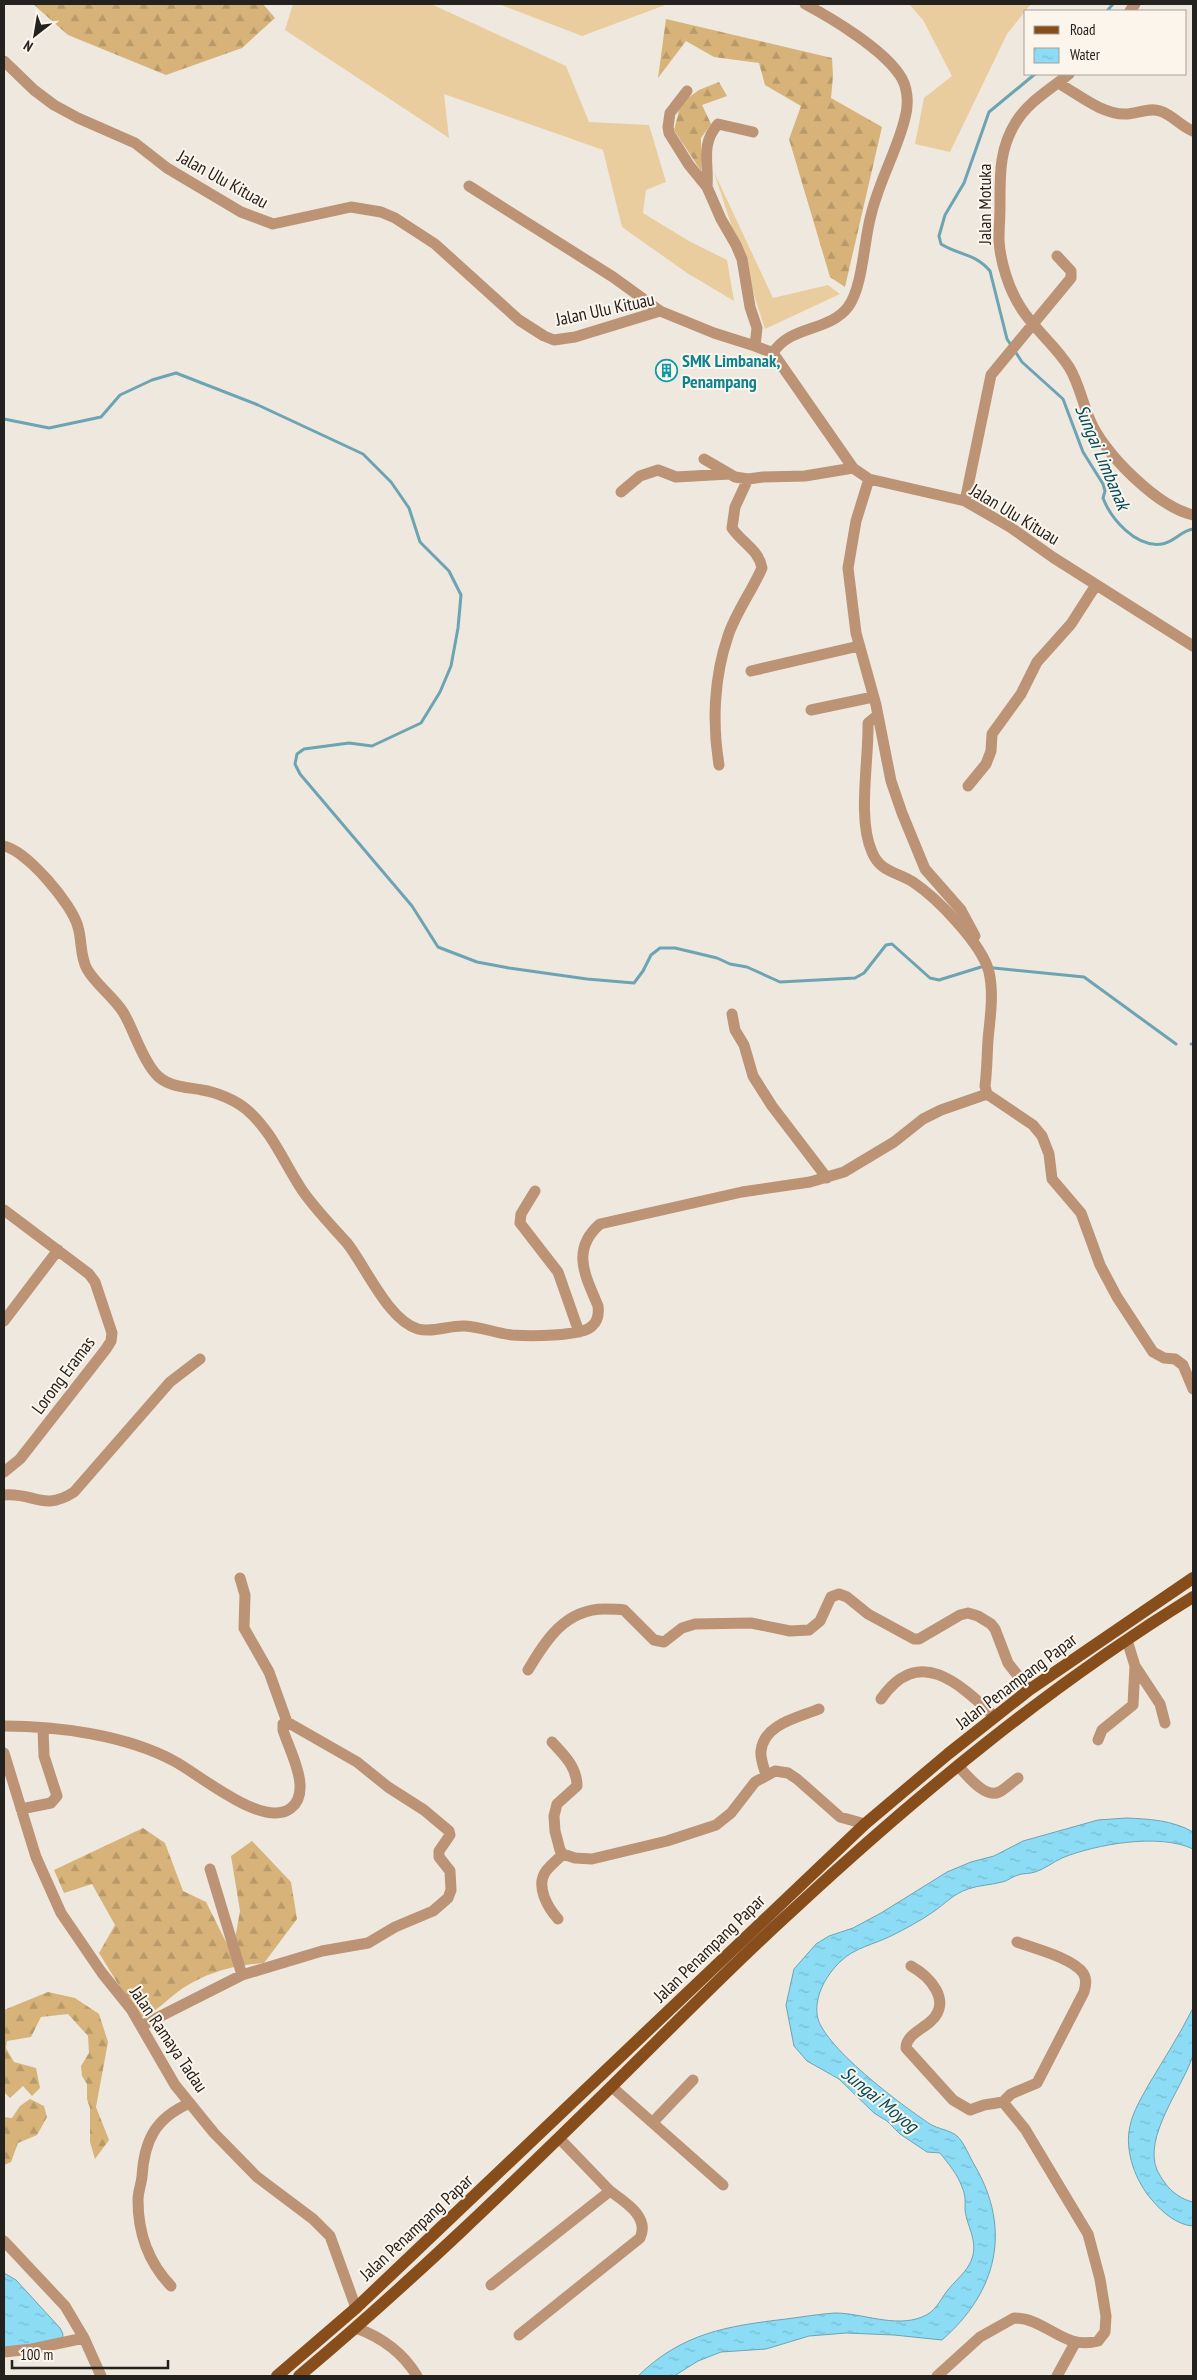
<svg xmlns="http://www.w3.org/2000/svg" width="1197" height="2380" font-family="'PT Sans Narrow',sans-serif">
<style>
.grass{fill:#eacd9e}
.forest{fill:url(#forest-firs)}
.water{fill:url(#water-ripples);stroke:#6ca4b4}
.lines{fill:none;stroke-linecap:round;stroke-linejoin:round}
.stream{stroke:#6ca4b4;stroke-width:3}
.minor{stroke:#bc9374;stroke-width:11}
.primary{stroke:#874e1c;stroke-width:12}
.labels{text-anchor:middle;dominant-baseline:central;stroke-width:4;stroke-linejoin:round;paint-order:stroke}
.street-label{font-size:18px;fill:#24221e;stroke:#fcf5ec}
.culture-label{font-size:18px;font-weight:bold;fill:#0d838f;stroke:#fcf5ec;text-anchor:start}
.water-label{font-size:19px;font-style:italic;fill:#004c5c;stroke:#fcf5ec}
</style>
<defs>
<pattern id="forest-firs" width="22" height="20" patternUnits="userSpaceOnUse" patternTransform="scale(1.25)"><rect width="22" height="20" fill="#d7b379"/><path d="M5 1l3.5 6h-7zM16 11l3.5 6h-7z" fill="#b89a68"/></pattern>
<pattern id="water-ripples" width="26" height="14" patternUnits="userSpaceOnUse" patternTransform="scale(1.25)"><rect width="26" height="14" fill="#8bdcf4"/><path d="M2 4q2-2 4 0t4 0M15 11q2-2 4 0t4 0" fill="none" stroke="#78bcd1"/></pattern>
</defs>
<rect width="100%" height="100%" fill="#eee8de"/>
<path class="grass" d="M293 4H431L566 66 589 122 649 125 666 182 646 190 643 213 689 241 727 260 734 301 687 273 622 227 603 150 444 94 449 138 285 30Z
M499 4H668L582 36Z
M909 4H1031L1007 34 950 152 915 144 924 98 952 76 923 20Z
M714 172 773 298 828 285 840 294 765 329Z"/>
<path class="forest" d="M33 4H263L275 18 242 48 166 75 68 35Z
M666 19 832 58 833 76 831 98 882 127 845 287 830 277 789 139 801 106 765 85 759 63 714 57 686 41 658 78Z
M719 82 727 96 702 105 711 124 701 138V171L674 130 681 103 699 90Z
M143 1828 165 1843 183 1891 206 1902 227 1944 235 1939 240 1911 231 1856 252 1841 291 1882 297 1919 264 1963C232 1966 211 1971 183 1988 168 1998 158 2012 139 2018L99 1953 115 1925 92 1884 64 1893 54 1870Z
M48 1992 75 1998 99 2014 108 2042 96 2107 109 2140 95 2159 90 2142V2108L87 2099V2084L82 2076 81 2066 89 2053 88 2036 68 2014 41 2017 31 2037 7 2041 6 2048 14 2062 36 2068 40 2088 32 2096 23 2086 10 2098 4 2092V2010Z
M30 2099 44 2106 47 2117 37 2135 18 2143 11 2162 4 2165V2117L12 2118 20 2106Z"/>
<path class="water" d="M1126 1818C1149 1819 1172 1820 1193 1832V1849C1160 1833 1096 1844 1062 1858 1053 1862 1045 1869 1035 1872 1030 1874 1023 1873 1018 1875 1013 1876 1008 1881 1002 1882 991 1885 979 1885 968 1889 953 1894 945 1904 933 1912 920 1921 905 1929 891 1936 875 1944 854 1948 841 1961 827 1974 815 1994 817 2014 819 2044 904 2107 930 2124 938 2129 950 2130 957 2136 964 2142 970 2158 975 2166 1012 2230 997 2292 942 2340L894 2335 846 2333 809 2336 766 2349 721 2352 698 2361 674 2376H638C682 2333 727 2326 786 2319 802 2317 819 2314 835 2313 862 2313 895 2328 922 2317 935 2312 939 2302 947 2291 954 2282 964 2274 969 2265 981 2244 967 2228 965 2210 965 2202 966 2196 962 2187 958 2175 948 2163 940 2153L927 2152 900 2134 887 2121 874 2113 839 2079 807 2061 794 2046 786 2005 794 1969 816 1944 829 1936 853 1928 881 1913 947 1872 971 1862 994 1856 1023 1841 1098 1820Z
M1193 2008C1193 2022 1197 2044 1192 2058 1182 2088 1143 2137 1157 2170 1159 2174 1162 2179 1165 2183 1171 2192 1183 2200 1193 2202V2226C1177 2225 1162 2212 1152 2200 1136 2182 1124 2151 1130 2126 1133 2111 1142 2097 1149 2084 1164 2059 1180 2034 1193 2008Z
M4 2273 16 2280 60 2328 63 2334 62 2341 4 2349Z"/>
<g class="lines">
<path class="stream" d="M1107 11 1113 4
M1035 74 989 112 964 183 945 215 939 236 941 244C958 255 975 253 990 271L1007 339 1022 362 1063 399 1083 452 1103 484 1105 491 1103 498C1111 519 1136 548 1162 544 1173 543 1182 530 1193 529
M4 419 49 428 101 417 120 395 152 380 176 373 258 405 363 454 391 482 409 508 420 542 449 571 461 595 458 628 451 666 440 692 421 723 372 746 349 743 304 749 297 754 295 764 300 774 412 906 438 947 477 962 509 968 587 979 634 983 643 971 651 955 660 948H675L717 958 730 964 747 967 780 982 855 978 864 973 886 945 892 944 930 978 939 980 981 967
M994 968 1084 977 1176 1044
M1191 1044H1193"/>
<path class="minor" d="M1130 11 1135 4
M4 61 34 90 54 105 78 118 135 143 167 168 241 212 273 224 351 207 381 212 395 218 435 244 519 320 544 336 554 340 575 337 660 311 714 333 755 346 773 353 853 468 869 479 965 501 1010 527 1054 558 1193 646
M1069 74C1051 89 1029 101 1016 122 999 149 1000 175 1000 206 1000 217 999 228 999 240 1000 261 1009 290 1021 308 1034 329 1055 345 1069 367 1079 383 1082 402 1090 420 1103 453 1158 507 1193 515
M1058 83C1078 94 1101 114 1125 114 1137 114 1149 107 1160 111 1173 115 1180 126 1193 131
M687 91 670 113 668 127 669 133 689 165 707 187 721 219 736 245 742 259 750 307 757 328 755 346
M469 186 613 277 660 311
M707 187C709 162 700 145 718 124L753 132
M773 353C790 325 829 332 848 307 863 287 864 239 871 215 879 181 897 151 905 118 909 104 908 86 899 74 881 48 833 19 805 4
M704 459 735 477 748 479 763 477 805 476 853 468
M869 479 856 521 848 568 856 633 876 705 891 781 902 813 925 869 961 910 975 936
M621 492 640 476 658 470 676 477 729 474
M965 501 991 375 1071 278V271L1057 256
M751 671 859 646
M811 710 873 697
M878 715 868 723C869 760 857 819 872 852 880 872 897 872 913 882 937 898 982 944 989 972 994 994 990 1018 988 1040 987 1055 987 1071 985 1086L987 1094 1033 1125 1042 1136 1049 1154 1052 1179 1081 1213 1100 1265 1117 1297 1153 1352 1164 1358 1175 1359 1183 1365 1193 1389
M719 765C712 723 714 677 728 636 736 612 752 591 762 568 759 550 742 543 732 528L735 507 748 479
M968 786 986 764 991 751 992 734 1021 694 1037 662 1071 624 1096 585
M4 846C27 851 72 904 78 927 82 940 80 957 87 969 96 985 113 996 123 1012 134 1030 141 1057 155 1073 166 1087 187 1087 202 1090 216 1092 235 1100 246 1109 272 1131 284 1163 302 1190 315 1209 332 1226 347 1243 366 1267 388 1320 418 1329 433 1333 450 1325 465 1326 481 1327 496 1333 512 1335 527 1336 582 1337 592 1326 598 1321 599 1314 598 1306 586 1277 570 1250 600 1224L742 1192 810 1182 844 1172 894 1142 923 1119 941 1110 987 1094
M732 1014 735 1030 744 1045 753 1076 772 1106 827 1178
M535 1191 521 1214 520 1223 558 1272 579 1332
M4 1210 89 1274 95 1282 112 1333 111 1341 106 1349 20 1459 4 1472
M4 1321 58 1250
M4 1495C34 1492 43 1512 74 1492L170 1382 200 1359
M240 1578 245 1595 244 1628 269 1672 287 1722
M1135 1666 1160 1704 1165 1723
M528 1670C546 1640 565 1609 605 1609 611 1609 618 1609 624 1610L654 1640 664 1642 682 1628 695 1624 751 1623 790 1631 809 1630 820 1621 831 1597 839 1594 847 1597 868 1614 914 1639H919L960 1615 968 1613 978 1616 991 1624 995 1629 1008 1663 1029 1690
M881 1699C919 1644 960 1684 995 1717
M4 1726C57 1726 126 1735 174 1761 199 1774 264 1830 291 1808 313 1791 289 1750 283 1730V1724L287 1722 357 1762 388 1787 424 1810 449 1831 450 1835 439 1851V1857L450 1871 451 1890 448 1898 433 1911 395 1927 368 1943 322 1951 242 1975 141 2026
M1098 1740 1102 1730 1133 1705 1135 1666 1127 1640
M552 1742C564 1755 577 1767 577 1786L557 1804 554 1816 555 1831 560 1850 563 1854 575 1858 592 1859 667 1841 716 1825 731 1813 755 1782 775 1771 788 1773 797 1779 840 1817 865 1824
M4 1753 36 1857 61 1913 102 1973 131 2009 175 2085 214 2133 257 2177 313 2219 330 2236 356 2308
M958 1766C967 1775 985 1799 999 1792 1005 1789 1012 1782 1018 1778
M766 1775C764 1768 760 1758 761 1751 764 1724 797 1718 819 1709
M21 1809 51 1803 57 1796 44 1756 43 1728
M210 1869 242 1975
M558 1919C548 1908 535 1886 546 1871 551 1865 558 1859 563 1854
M911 1966C929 1976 953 2001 931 2021 923 2029 906 2035 906 2048L953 2100 970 2110 984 2105 1003 2102 1011 2094 1037 2083 1084 1992C1086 1985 1087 1979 1083 1973 1073 1958 1033 1948 1017 1942
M612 2087 723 2185
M653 2122 693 2080
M4 2241 65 2306 84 2338
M491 2285 610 2191 559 2138
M171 2286C148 2262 138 2234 138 2200 138 2192 141 2185 142 2177 144 2141 155 2118 190 2103
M356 2328C381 2337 403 2353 417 2376
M519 2335 640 2238C650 2217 625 2202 610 2191
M4 2352 32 2349 84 2338 101 2376
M937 2376 980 2337 1014 2318C1047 2318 1063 2351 1098 2341L1105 2332 1106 2316 1100 2279 1088 2234 1025 2129 1003 2102
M1057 2376 1075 2343"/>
<path class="primary" d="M277 2376 356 2308 865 1824 948 1754 1029 1690 1193 1578
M299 2376C409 2284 512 2184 614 2084 674 2025 732 1965 794 1909 918 1794 1049 1686 1193 1597"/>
</g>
<defs>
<symbol id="building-ring" viewBox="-11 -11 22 22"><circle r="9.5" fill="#fcf5ec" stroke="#0f9aa8" stroke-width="1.5"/><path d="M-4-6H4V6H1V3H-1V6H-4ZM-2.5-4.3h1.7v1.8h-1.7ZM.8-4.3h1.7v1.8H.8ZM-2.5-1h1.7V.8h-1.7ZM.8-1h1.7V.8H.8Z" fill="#0f9aa8"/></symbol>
</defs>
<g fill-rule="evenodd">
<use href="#building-ring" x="654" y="358" width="25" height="25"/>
</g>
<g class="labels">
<g class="street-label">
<text transform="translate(223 179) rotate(29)">Jalan Ulu Kituau</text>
<text transform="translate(984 204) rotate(-90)">Jalan Motuka</text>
<text transform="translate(605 309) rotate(-12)">Jalan Ulu Kituau</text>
<text transform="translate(1015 514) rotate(31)">Jalan Ulu Kituau</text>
<text transform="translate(63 1375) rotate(-53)">Lorong Eramas</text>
<text transform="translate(1016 1681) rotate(-37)">Jalan Penampang Papar</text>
<text transform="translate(709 1948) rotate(-44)">Jalan Penampang Papar</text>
<text transform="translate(169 2039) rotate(56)">Jalan Ramaya Tadau</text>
<text transform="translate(416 2227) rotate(-43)">Jalan Penampang Papar</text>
</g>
<g class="culture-label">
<text x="682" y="360">SMK Limbanak,<tspan x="682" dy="21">Penampang</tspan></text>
</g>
<g class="water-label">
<text transform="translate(1103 457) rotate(67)">Sungai Limbanak</text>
<text transform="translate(880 2099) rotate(39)">Sungai Moyog</text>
</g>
</g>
<rect width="1197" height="2380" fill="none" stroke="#24221e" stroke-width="10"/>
<rect x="1024" y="10" width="162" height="65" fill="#fcf5ec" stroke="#a6a19a"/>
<rect x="1034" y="26" width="25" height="8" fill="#874e1c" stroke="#a6a19a"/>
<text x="1070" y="35" font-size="15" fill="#24221e">Road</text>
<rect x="1034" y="48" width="25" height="15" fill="url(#water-ripples)" stroke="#a6a19a"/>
<text x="1070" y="60" font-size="15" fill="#24221e">Water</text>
<g transform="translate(35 35) rotate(211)" stroke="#fcf5ec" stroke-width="4" paint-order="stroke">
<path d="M0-4L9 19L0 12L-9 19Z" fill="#24221e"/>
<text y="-8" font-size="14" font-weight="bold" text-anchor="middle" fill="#24221e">N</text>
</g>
<path d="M12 2360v8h156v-8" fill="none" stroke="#24221e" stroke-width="2.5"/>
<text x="20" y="2360" font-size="15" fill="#24221e" stroke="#fcf5ec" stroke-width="4" paint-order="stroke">100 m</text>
</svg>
